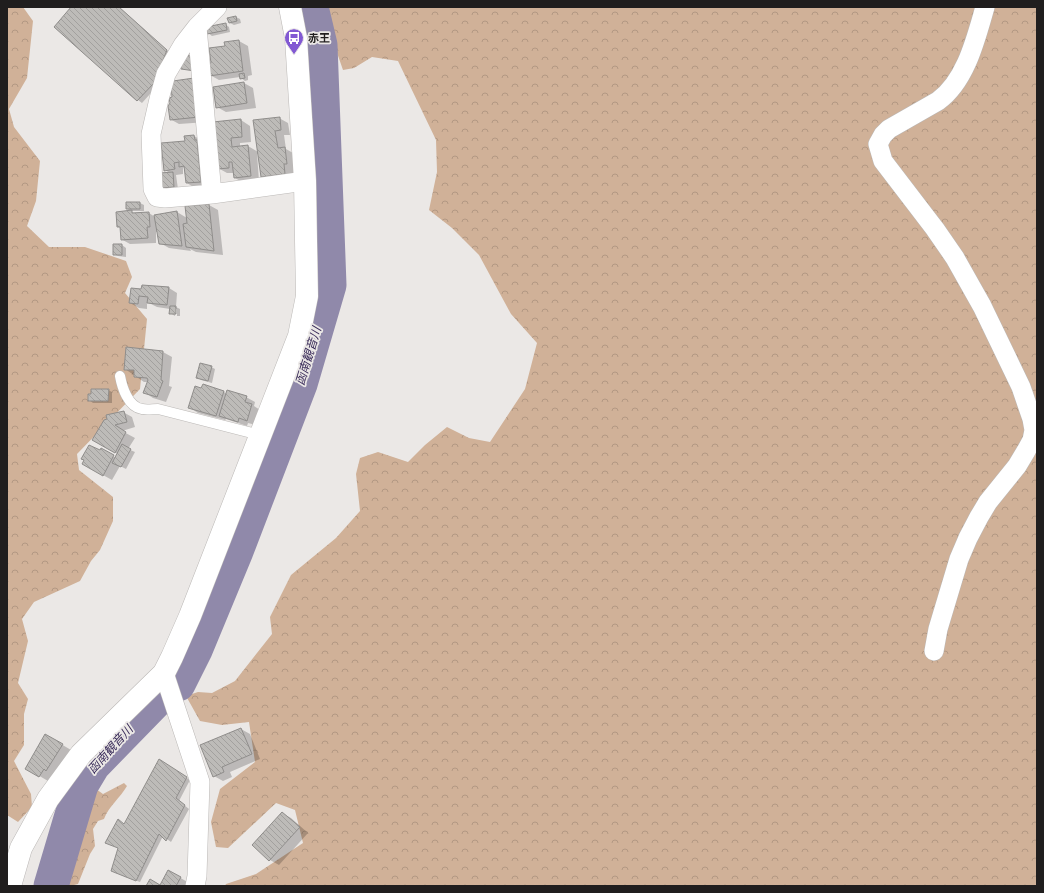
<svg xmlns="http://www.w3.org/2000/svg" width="1044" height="893" font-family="'Titillium Web','Noto Sans JP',sans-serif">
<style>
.forest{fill:url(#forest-crowns)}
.shadow{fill:#0003}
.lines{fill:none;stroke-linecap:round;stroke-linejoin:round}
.river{stroke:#9089aa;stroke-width:35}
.building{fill:url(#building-back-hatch);stroke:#8f8d8b}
.lane-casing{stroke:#bbb8b6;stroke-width:11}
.street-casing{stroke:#bbb8b6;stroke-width:20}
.secondary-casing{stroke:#bbb8b6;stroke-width:23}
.lane{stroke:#fff;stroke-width:10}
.street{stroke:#fff;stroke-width:19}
.secondary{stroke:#fff;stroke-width:22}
.labels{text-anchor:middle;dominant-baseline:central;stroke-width:3.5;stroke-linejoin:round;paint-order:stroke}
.poi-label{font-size:11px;font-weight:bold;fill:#201e1e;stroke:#ebe8e6;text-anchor:start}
.water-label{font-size:12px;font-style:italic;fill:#392b59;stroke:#ebe8e6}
</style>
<defs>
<pattern id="forest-crowns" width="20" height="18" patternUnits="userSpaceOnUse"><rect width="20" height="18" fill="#d0b198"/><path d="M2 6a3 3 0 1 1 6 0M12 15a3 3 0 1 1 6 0" fill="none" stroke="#b29883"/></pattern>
<pattern id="building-back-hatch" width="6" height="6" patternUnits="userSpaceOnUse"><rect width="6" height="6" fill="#bdbbb8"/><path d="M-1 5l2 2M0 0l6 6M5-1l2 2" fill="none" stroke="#a2a09e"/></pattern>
</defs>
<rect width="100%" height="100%" fill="#ebe8e6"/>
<path class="forest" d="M7 7H23L33 21 27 78 9 109 14 127 40 161 36 201 27 226 49 247H85L126 261 132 277 125 293 147 319 140 389 77 454 79 470 113 497V521L100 550 91 561 80 581 34 602 22 619 28 641 18 683 28 699 24 714V745L14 761 31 794 32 807 18 822 7 815Z
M324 7H1037V886H225L226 884 256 874 303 843 295 810 276 803 228 848 216 847 211 822 220 789 255 762 249 722 222 725 200 721 186 696 198 692 212 693 235 681 272 634 270 617 291 575 336 538 360 511 356 474 360 458 378 452 408 462 425 445 447 427 469 438 490 442 525 389 537 343 511 314 479 255 452 228 429 210 437 172 436 140 398 61 372 57 354 68 343 70 326 21Z
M124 783 127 786C120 798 109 806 104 819L98 821 93 829 95 846 90 854 78 884 70 886H65L60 881 46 864 52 838 61 823 67 803 82 797 88 790 96 789 103 794Z"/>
<path class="shadow" d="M72 7H119L170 53 158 85 142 103 138 100 55 27Z
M236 17 240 19 241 23 234 25 230 23Z
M225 24 229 27 230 32 212 36 208 33Z
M239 41 248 46 252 75 248 76V80L245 81 241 78 240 77 219 80 210 75 213 63 226 47Z
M244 83 253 88 256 108 226 112 217 107 214 88Z
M171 103 207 122 179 124 170 119Z
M279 118 288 123 290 135H284L286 149 293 153 295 169H293L294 178 270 181 262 176 259 154H257L259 181 244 183 235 178 234 173H227L218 168 214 123 241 120 250 126 251 142 240 143V147L248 146 258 152Z
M194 136 203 141 209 186 195 188 187 183 185 169 183 167V174L176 175 178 189 166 190 162 188 170 173 165 170 186 142Z
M140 203 144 205V211H131L127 209Z
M209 205 218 210 223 255 196 252 190 249 191 251 169 248 160 243 158 232H156V243L130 244 121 239V228L118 226 132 212 136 214 149 213 155 217 177 212 187 218Z
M122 245 126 248V257L118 256 114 254Z
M169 288 177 293 176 307 180 309V316H177V309H175V316L170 313V309L157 307 147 302V309L139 308 130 303 142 290Z
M163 352 172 357 169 386 172 387 166 402 153 398 144 392 148 382H144L125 369Z
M211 367 215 369 212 383 201 380 197 377Z
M108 390 112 392V403H93L89 400Z
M224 392 227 394 246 397 255 402 254 406 260 410 256 425 248 423 247 426 226 419 225 420 198 413 189 407Z
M123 412 132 417 135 427 122 431 135 438 128 449 135 452 126 469 120 466 112 480 92 469 85 460 100 452 101 450 116 458 118 454 93 440Z
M241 729 250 734 260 759 230 772 232 777 223 781 214 776Z
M46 735 71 750 56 775 53 774 48 781 26 768Z
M160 761 190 780 179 801 189 809 171 842 163 836 140 882 116 873Z
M282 813 291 818 308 833 279 865 270 860 253 845Z
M169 871 189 883 187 886H160Z"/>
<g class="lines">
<path class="river" d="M178 684 195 650 236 551 300 384 329 285 320 45 311 7
M51 886 81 785 93 765 165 691"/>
</g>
<path class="building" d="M71 7H119L167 50 154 83 137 101 54 27Z
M236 16 237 21 229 23 227 18Z
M226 23 227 30 207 34 206 27Z
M239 40 243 71 209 76 207 63H211L209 48 225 46 224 42Z
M187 55 193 57 195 71 181 69 180 65Z
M244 73 245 78 240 79 239 74Z
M194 78 199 117 170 120 168 106 170 103 169 98 172 97 171 86 173 81Z
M244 82 247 103 216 108 213 87Z
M280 117 281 130 275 131 278 148 285 147 287 164H284L285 174 261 177 253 120Z
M241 119 242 137 231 138 232 147 248 145 251 176 234 178 232 162H229V168L217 169 213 122Z
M194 135 195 140H197L201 182 186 183 184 166 179 167V162L174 163 175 169 164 171 161 143 185 141 184 136Z
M173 172 174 187 161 188 160 173Z
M126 202H140V209H126Z
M209 204 214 251 186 247 183 224 187 223 185 206Z
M132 210V213L149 212 150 227H147L148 238 121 240 120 227H117L116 212Z
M177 211 182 246 159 244 154 215Z
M113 244H122V255H113Z
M142 285 169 287 167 305 147 303 148 297 139 296 138 304 129 303 131 288 141 289Z
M170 306H176V314H169Z
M126 347 163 351 161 380 163 381 157 397 143 393 148 380 147 378 134 377V370H124Z
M200 363 212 366 208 381 196 378Z
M203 384 224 391 216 416 188 408 195 386 201 388Z
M91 389H109L108 401H88V394H91Z
M227 390 247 396 245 402 252 404 247 421 239 418 238 422 219 416Z
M124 411 127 422 115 425 126 432 115 453 92 440 104 420 107 419 106 415Z
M122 444 131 449 121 467 112 463Z
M89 445 100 450 101 448 114 455 103 476 82 464 84 460 81 459Z
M241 728 252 754 222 767 224 772 213 777 200 745Z
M45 734 63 744 46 771 44 769 39 777 25 769Z
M159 759 187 777 176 798 185 805 166 841 159 834 136 881 111 871 118 848 105 843 118 819 124 824Z
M282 812 300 827 269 861 252 845Z
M168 870 181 877 176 886H146L150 879 160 885Z"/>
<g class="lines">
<defs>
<path id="lane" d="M120 376C122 387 128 407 142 409 147 410 153 409 158 409L260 435"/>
<path id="street" d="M197 27 183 45 166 74 159 99 151 134 153 189 157 197 165 198 212 194 305 181
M212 194 197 27 217 7
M934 651 938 629 959 559 968 538 979 517 988 502 1017 466 1026 451 1032 440 1034 430 1032 419 1021 387 982 306 955 258 935 229 883 161 878 144 883 135 889 129 938 101C966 81 976 38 985 7
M164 673 200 782 197 876 195 886"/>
<path id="secondary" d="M10 886 21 848 48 799 81 754 164 673 172 657 190 616 299 336 307 296 306 241 305 181 296 38 290 7"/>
</defs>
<use href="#lane" class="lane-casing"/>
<use href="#street" class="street-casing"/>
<use href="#secondary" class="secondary-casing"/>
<use href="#lane" class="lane"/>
<use href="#street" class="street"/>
<use href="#secondary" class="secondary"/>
</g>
<defs>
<symbol id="bus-pin" viewBox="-11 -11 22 30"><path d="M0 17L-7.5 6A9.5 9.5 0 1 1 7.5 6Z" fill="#8259d3" stroke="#ebe8e6"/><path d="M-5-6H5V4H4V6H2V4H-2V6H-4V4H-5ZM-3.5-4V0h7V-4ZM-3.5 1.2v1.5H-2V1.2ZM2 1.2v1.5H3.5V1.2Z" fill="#fff"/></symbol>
</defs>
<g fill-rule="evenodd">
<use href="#bus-pin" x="283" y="27" width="22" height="30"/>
</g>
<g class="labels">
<g class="poi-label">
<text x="308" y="38">赤王</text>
</g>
<g class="water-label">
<text transform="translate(308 356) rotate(-73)">函南観音川</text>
<text transform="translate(110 749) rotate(-48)">函南観音川</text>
</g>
</g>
<rect width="1044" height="893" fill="none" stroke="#201e1e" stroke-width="16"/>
</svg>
